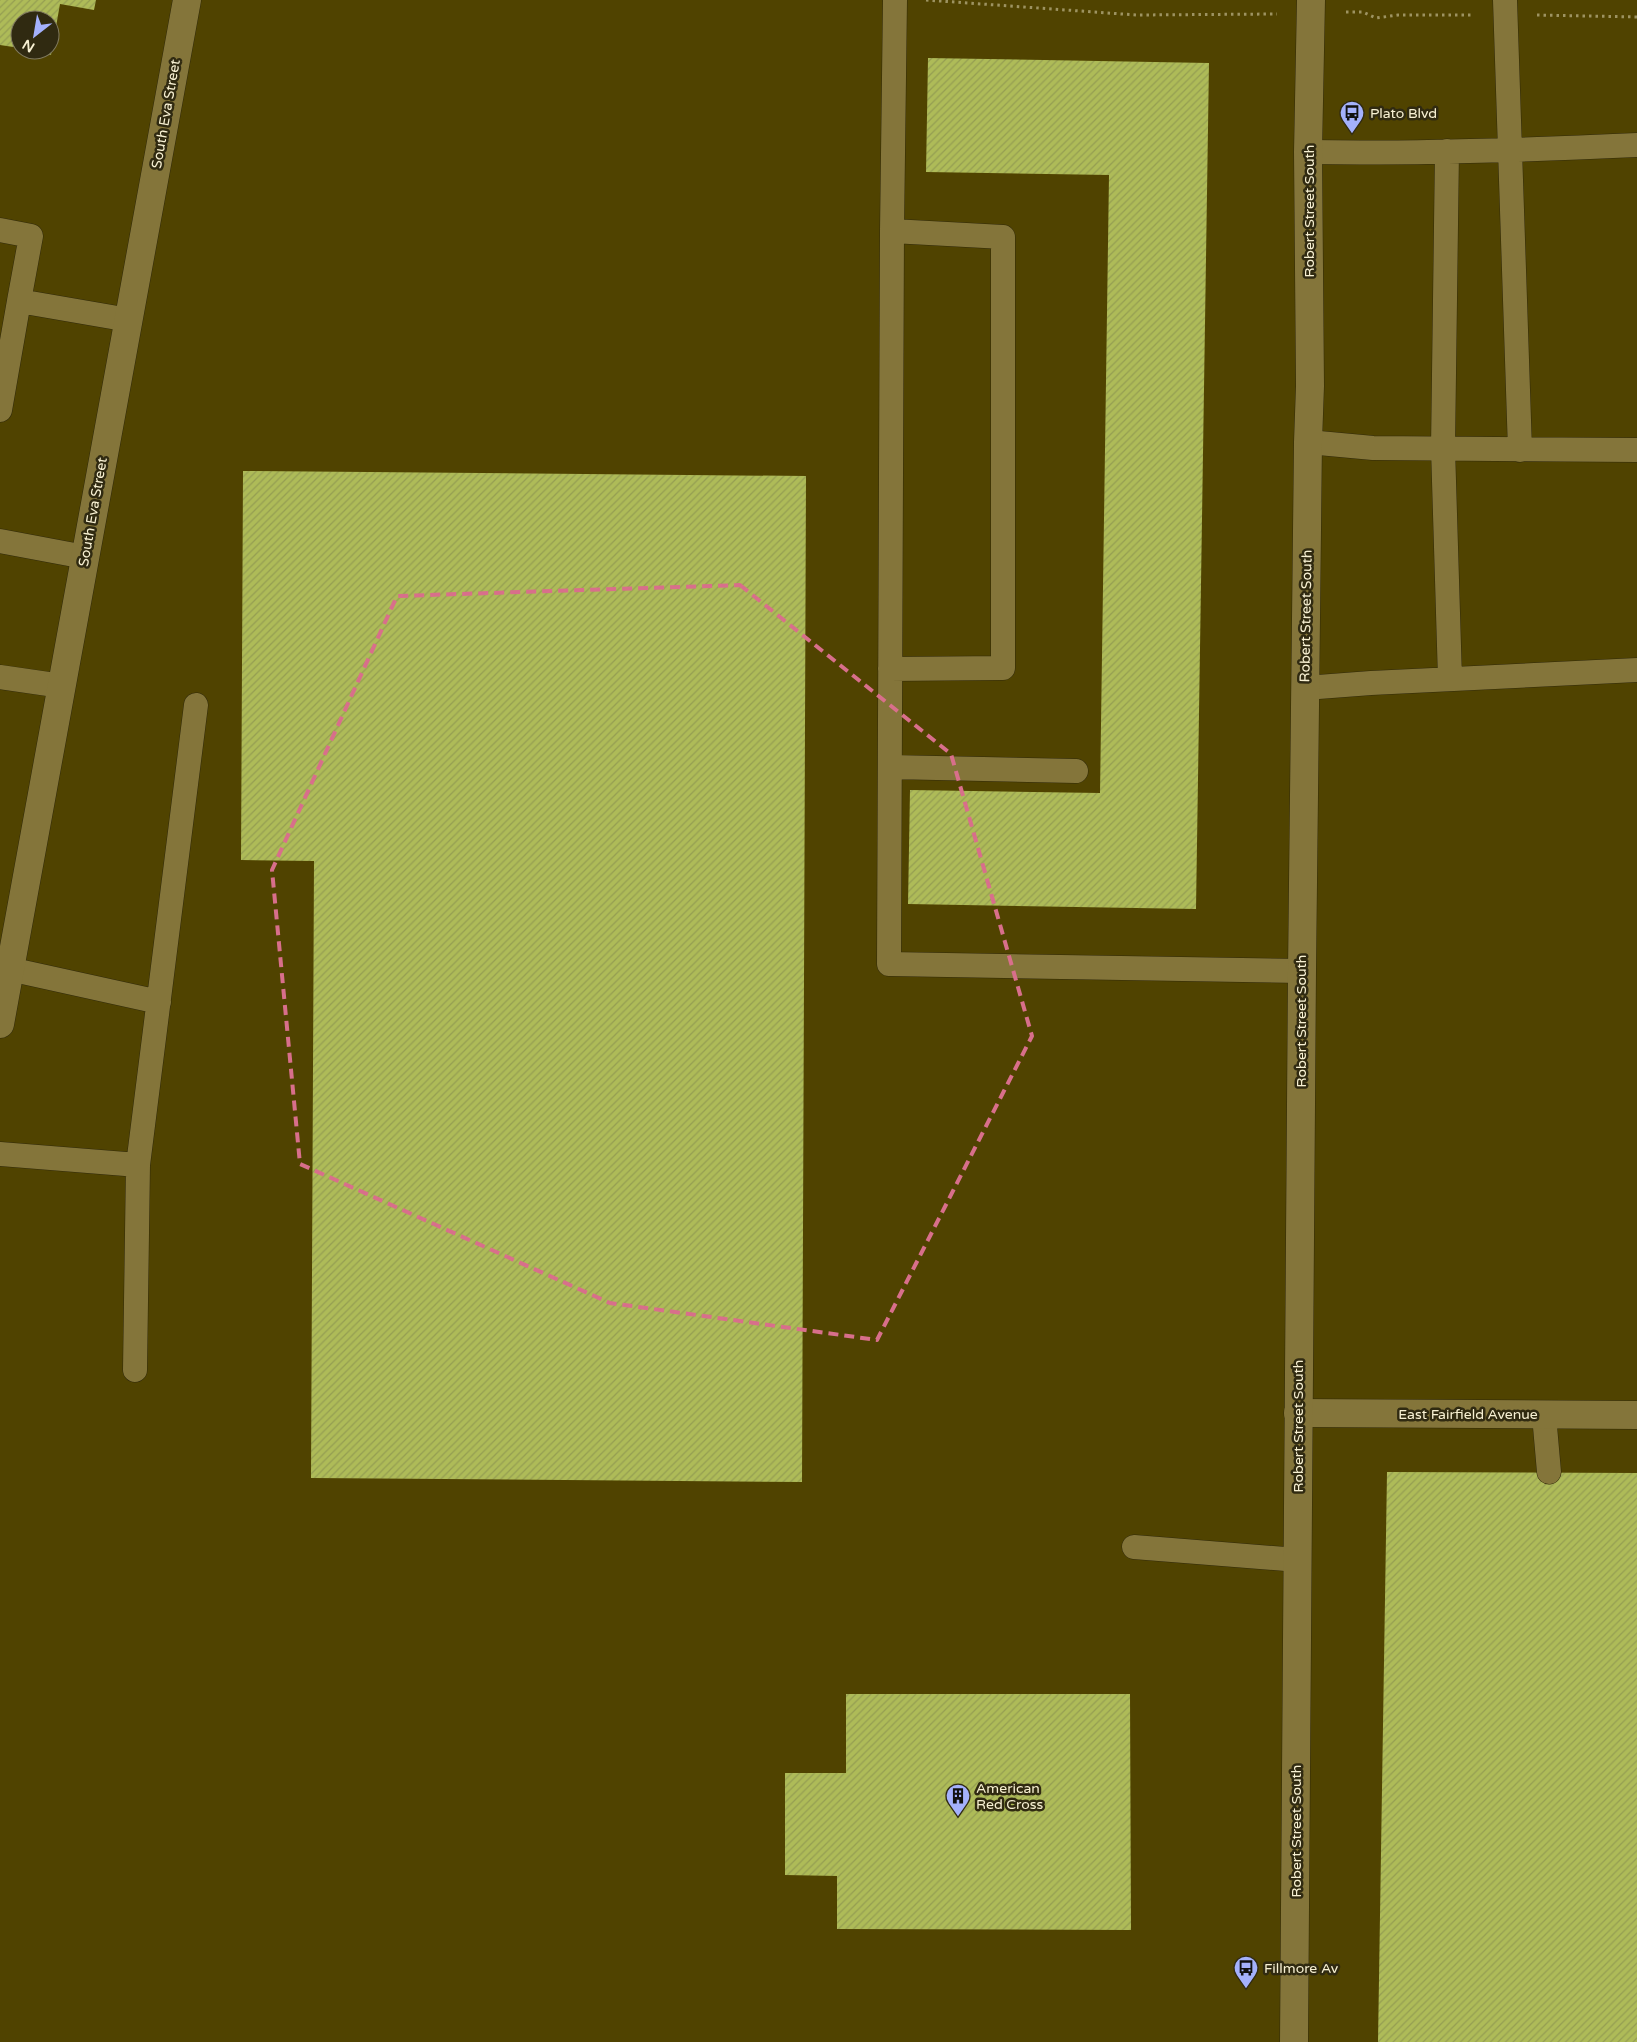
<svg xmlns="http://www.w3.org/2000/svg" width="1637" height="2042" font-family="'Varela Round',sans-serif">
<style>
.building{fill:url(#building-hatch)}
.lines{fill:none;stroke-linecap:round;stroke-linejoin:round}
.lane-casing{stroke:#312a0a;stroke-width:25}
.street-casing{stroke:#312a0a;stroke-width:29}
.secondary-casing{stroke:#312a0a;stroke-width:29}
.path{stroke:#9d9361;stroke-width:3;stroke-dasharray:2.5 4;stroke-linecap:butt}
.lane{stroke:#84753a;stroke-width:24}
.street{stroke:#84753a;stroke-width:28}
.secondary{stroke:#84753a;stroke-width:28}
.marked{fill:none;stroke:#d86f8b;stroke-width:4;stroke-dasharray:10 6;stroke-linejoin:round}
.labels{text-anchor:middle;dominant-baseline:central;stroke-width:5;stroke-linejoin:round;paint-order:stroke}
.poi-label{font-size:14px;fill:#f8f1d3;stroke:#302a11;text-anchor:start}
.street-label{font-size:14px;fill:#f8f1d3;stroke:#302a11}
</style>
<defs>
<pattern id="building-hatch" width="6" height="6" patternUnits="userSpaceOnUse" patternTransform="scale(1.25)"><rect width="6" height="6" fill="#aebb58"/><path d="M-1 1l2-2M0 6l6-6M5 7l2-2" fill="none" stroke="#959e52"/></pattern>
</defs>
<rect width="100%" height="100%" fill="#504300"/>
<path class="building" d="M0 0H96L94 10 60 4 51 55 34 51 50 50V20H20V48L0 45Z
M928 58 1209 63 1196 909 908 904 910 790 1100 793 1109 175 926 172Z
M243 471 806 476 802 1482 311 1478 314 861 241 860Z
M1387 1472 1637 1473V2042H1378Z
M846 1694H1130L1131 1930 837 1929V1876L785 1875V1773H846Z"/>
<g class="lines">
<defs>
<path id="lane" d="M895 0 892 231 889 964 1302 971
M1505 0 1520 450
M1447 151 1443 448 1450 679
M1308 152C1418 154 1527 150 1637 145
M0 230 31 236 19 301
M0 410 19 301 129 320
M1308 442 1373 448 1637 450
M0 541 85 557
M890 669 1003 668V237L892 231
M0 677 62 686
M1305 688 1371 683 1637 670
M890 767 1076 771
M0 967 159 1002
M0 1154 138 1165 135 1370
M138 1165 196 705
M1544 1415 1549 1472
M1134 1547 1298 1560"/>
<path id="street" d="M1298 1413 1637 1415"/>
<path id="secondary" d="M0 1024 187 0
M1294 2042 1302 971 1308 442 1310 386 1308 152 1311 0"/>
</defs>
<use href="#lane" class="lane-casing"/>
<use href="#street" class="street-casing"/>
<use href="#secondary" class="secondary-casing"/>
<path class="path" d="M926 0 1136 15 1277 14
M1346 12H1363L1376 18 1398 15H1473
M1537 15 1637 17"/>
<use href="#lane" class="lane"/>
<use href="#street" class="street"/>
<use href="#secondary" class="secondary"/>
</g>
<path class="marked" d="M740 585 951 754 1032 1036 877 1340 610 1303 300 1164 272 870 397 596Z"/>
<defs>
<symbol id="bus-pin" viewBox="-11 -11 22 30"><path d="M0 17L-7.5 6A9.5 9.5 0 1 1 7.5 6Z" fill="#a4b1fc" stroke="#302a11"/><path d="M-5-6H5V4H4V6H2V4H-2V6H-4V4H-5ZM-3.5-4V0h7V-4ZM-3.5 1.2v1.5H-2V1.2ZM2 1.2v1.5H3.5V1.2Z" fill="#111"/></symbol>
<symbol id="building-pin" viewBox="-11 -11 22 30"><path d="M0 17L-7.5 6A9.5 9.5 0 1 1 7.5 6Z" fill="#a4b1fc" stroke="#302a11"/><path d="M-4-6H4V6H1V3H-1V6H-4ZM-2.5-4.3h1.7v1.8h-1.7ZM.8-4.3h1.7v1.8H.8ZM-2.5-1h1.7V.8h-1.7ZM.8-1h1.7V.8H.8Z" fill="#111"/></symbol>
</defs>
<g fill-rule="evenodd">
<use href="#bus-pin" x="1338" y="99" width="28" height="38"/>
<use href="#building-pin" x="944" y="1782" width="28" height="38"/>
<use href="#bus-pin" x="1232" y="1954" width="28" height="38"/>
</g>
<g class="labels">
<g class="poi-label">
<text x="1370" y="113">Plato Blvd</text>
<text x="976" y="1788">American<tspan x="976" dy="16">Red Cross</tspan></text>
<text x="1264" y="1968">Fillmore Av</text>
</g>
<g class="street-label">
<text transform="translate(166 114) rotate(-80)">South Eva Street</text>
<text transform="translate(1309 211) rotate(-90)">Robert Street South</text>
<text transform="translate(93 512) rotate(-80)">South Eva Street</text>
<text transform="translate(1306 616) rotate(-89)">Robert Street South</text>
<text transform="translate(1301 1021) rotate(-90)">Robert Street South</text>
<text x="1468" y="1414">East Fairfield Avenue</text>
<text transform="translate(1298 1426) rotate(-90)">Robert Street South</text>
<text transform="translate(1296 1831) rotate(-90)">Robert Street South</text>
</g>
</g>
<g transform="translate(35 35) rotate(211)"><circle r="24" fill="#302a11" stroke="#807a5f"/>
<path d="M0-4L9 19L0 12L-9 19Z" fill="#a4b1fc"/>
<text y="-8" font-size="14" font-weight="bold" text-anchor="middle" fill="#f8f1d3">N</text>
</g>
</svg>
